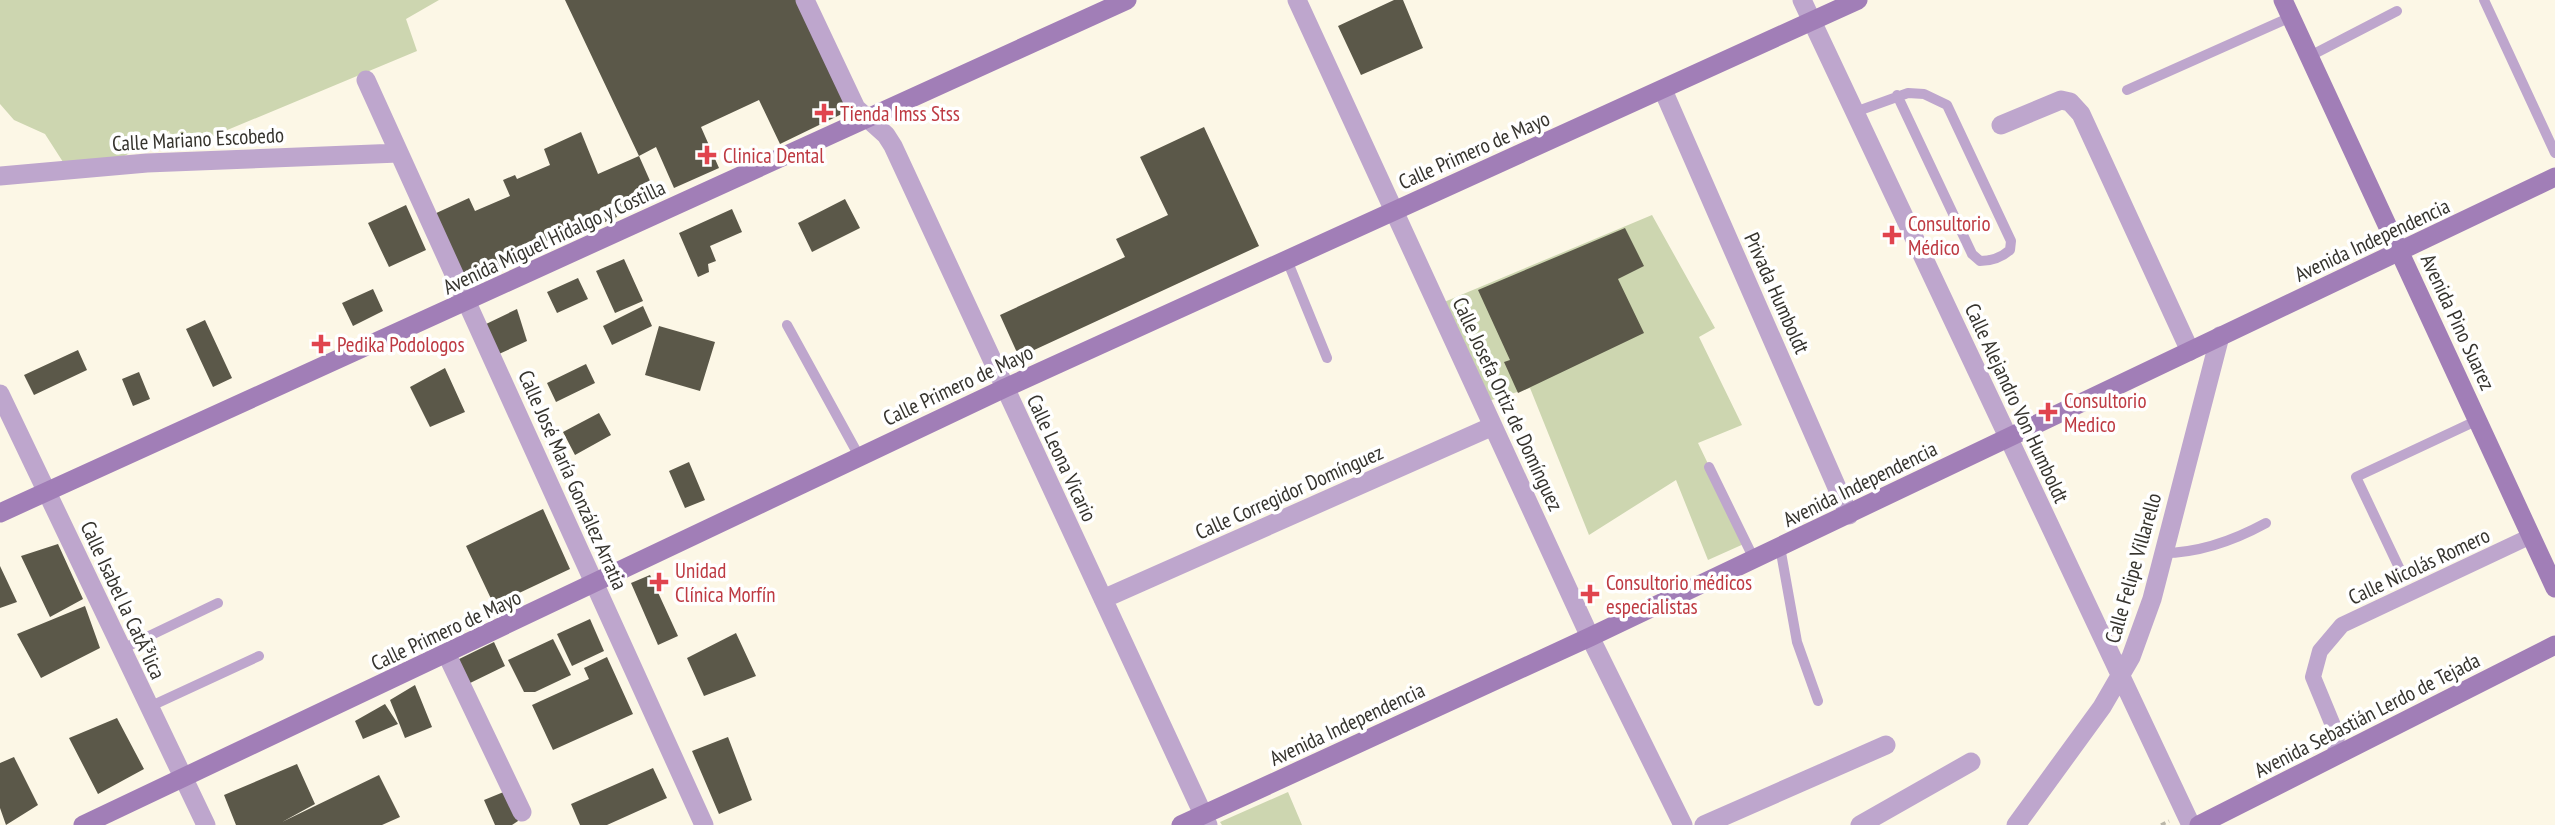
<svg xmlns="http://www.w3.org/2000/svg" width="2555" height="825" font-family="'PT Sans Narrow',sans-serif">
<style>
.green{fill:#cdd6b0}
.building{fill:#5b5849}
.lines{fill:none;stroke-linecap:round;stroke-linejoin:round}
.path{stroke:#bab6a9;stroke-width:3.5;stroke-dasharray:5 3.5;stroke-linecap:butt}
.service{stroke:#bea6cd;stroke-width:10}
.pedestrian{stroke:#bea6cd;stroke-width:16}
.minor{stroke:#bea6cd;stroke-width:19}
.secondary{stroke:#a17eb7;stroke-width:19}
.health-dot{fill:#e0444e;stroke:#fff;stroke-width:2.5}
.labels{text-anchor:middle;dominant-baseline:central;stroke-width:7;stroke-linejoin:round;paint-order:stroke}
.health-label{font-size:21px;fill:#be3a42;stroke:#fff;text-anchor:start}
.street-label{font-size:21px;fill:#36342e;stroke:#fff}
</style>
<rect width="100%" height="100%" fill="#fcf7e6"/>
<path class="green" d="M0 0H439L406 19 417 51 177 151 169 131 119 159 63 162 45 134 14 120 0 104Z
M1652 215 1715 328 1699 337 1742 425 1698 443 1746 543 1708 560 1676 480 1589 535 1530 388 1482 403 1437 305Z
M1288 792 1302 825H1222L1220 822Z"/>
<path class="building" d="M565 0H796L848 111 780 144 759 100 701 127 719 168 674 188 656 147 639 156Z
M1394 0H1403L1423 48 1361 75 1338 26Z
M1204 127 1259 246 1019 357 1000 315 1125 257 1116 239 1168 215 1140 157Z
M581 132 598 174 639 156 655 192 614 210 617 217 580 233 578 228 544 242 546 247 461 282 432 215 469 198 475 211 510 196 503 180 515 175 517 179 550 165 544 149Z
M845 199 860 228 812 252 798 223Z
M406 205 426 250 389 267 368 223Z
M732 209 742 232 710 246 716 261 708 264 709 272 698 277 679 233Z
M1625 228 1644 266 1618 279 1644 333 1518 393 1504 362 1510 360 1478 290Z
M624 259 643 301 615 313 596 271Z
M578 278 588 299 557 313 547 292Z
M373 289 383 311 353 326 342 303Z
M643 306 652 326 612 345 603 326Z
M517 309 527 341 499 354 484 325Z
M205 320 232 378 213 387 186 329Z
M659 326 715 342 700 391 645 375Z
M78 350 87 370 34 395 24 375Z
M586 364 595 383 556 402 547 383Z
M445 368 465 412 430 427 410 387Z
M139 372 150 399 133 406 122 379Z
M599 413 611 435 575 455 563 432Z
M689 462 705 500 685 508 669 471Z
M543 509 570 569 494 605 466 546Z
M58 544 83 599 50 617 21 556Z
M0 566 17 602 0 608Z
M650 575 678 636 658 645 631 583Z
M85 606 100 648 41 678 17 634Z
M590 619 604 651 572 666 557 634Z
M736 633 756 676 704 696 687 658Z
M553 639 571 675 535 692H524L508 660Z
M494 642 505 666 466 685 455 661Z
M607 657 633 714 553 750 532 705 589 679 584 668Z
M415 685 432 727 405 738 390 700Z
M385 704 398 724 363 739 355 721Z
M117 718 144 769 98 794 69 738Z
M728 737 752 800 719 814 692 751Z
M14 757 38 805 6 825 0 808V763Z
M297 764 315 804 282 822 379 775 400 817 382 825H236L224 795Z
M653 768 667 798 607 825H580L571 804Z
M506 791 518 821 512 825H495L484 800Z"/>
<g class="lines">
<path class="path" d="M2161 825 2169 821"/>
<path class="service" d="M2484 0 2555 153
M2310 56 2397 11
M2127 90 2291 17
M1855 112 1908 93 1924 94 1947 105 2011 241 2010 250C2002 257 1991 261 1980 261L1972 254 1897 95
M1287 260 1327 358
M787 325 859 456
M1709 467 1754 559
M1780 547 1797 642 1818 701
M2163 553C2200 553 2233 541 2266 523
M2404 578 2356 477 2478 420
M122 649 218 603
M149 707 259 656"/>
<path class="pedestrian" d="M2335 757 2337 735 2313 677 2320 651 2342 625 2531 536"/>
<path class="minor" d="M805 0 856 108 886 135 893 146 1208 825
M1297 0 1590 637 1683 825
M1802 0 2191 825
M366 80 704 825
M1663 90 1849 515
M2001 125 2061 100 2070 102 2081 114 2190 351
M0 176 147 163 399 153
M0 394 206 825
M1103 599 1493 426
M447 655 522 812
M1704 825 1886 745
M1860 825 1971 762
M2016 825 2102 707 2131 657 2152 599 2220 336"/>
<path class="secondary" d="M2283 0 2555 588
M0 513 1127 0
M83 825 1005 388 1858 0
M1181 825 1590 637 2555 177
M2199 825 2555 645"/>
</g>
<g class="health-dot">
<path d="M820.5 102.5h7v7h7v7h-7v7h-7v-7h-7v-7h7z"/>
<path d="M703.5 144.5h7v7h7v7h-7v7h-7v-7h-7v-7h7z"/>
<path d="M1888.5 224.5h7v7h7v7h-7v7h-7v-7h-7v-7h7z"/>
<path d="M317.5 333.5h7v7h7v7h-7v7h-7v-7h-7v-7h7z"/>
<path d="M2044.5 401.5h7v7h7v7h-7v7h-7v-7h-7v-7h7z"/>
<path d="M655.5 571.5h7v7h7v7h-7v7h-7v-7h-7v-7h7z"/>
<path d="M1586.5 583.5h7v7h7v7h-7v7h-7v-7h-7v-7h7z"/>
</g>
<g class="labels">
<g class="health-label">
<text x="840" y="113">Tienda Imss Stss</text>
<text x="723" y="155">Clinica Dental</text>
<text x="1908" y="223">Consultorio<tspan x="1908" dy="24">Médico</tspan></text>
<text x="337" y="344">Pedika Podologos</text>
<text x="2064" y="400">Consultorio<tspan x="2064" dy="24">Medico</tspan></text>
<text x="675" y="570">Unidad<tspan x="675" dy="24">Clínica Morfín</tspan></text>
<text x="1606" y="582">Consultorio médicos<tspan x="1606" dy="24">especialistas</tspan></text>
</g>
<g class="street-label">
<text transform="translate(198 139) rotate(-3)">Calle Mariano Escobedo</text>
<text transform="translate(1474 150) rotate(-24)">Calle Primero de Mayo</text>
<text transform="translate(554 237) rotate(-25)">Avenida Miguel Hidalgo y Costilla</text>
<text transform="translate(2372 240) rotate(-25)">Avenida Independencia</text>
<text transform="translate(1777 293) rotate(66)">Privada Humboldt</text>
<text transform="translate(2458 322) rotate(65)">Avenida Pino Suarez</text>
<text transform="translate(958 385) rotate(-25)">Calle Primero de Mayo</text>
<text transform="translate(2017 403) rotate(65)">Calle Alejandro Von Humboldt</text>
<text transform="translate(1508 404) rotate(65)">Calle Josefa Ortiz de Domínguez</text>
<text transform="translate(1062 458) rotate(65)">Calle Leona Vicario</text>
<text transform="translate(573 480) rotate(66)">Calle José María González Arratia</text>
<text transform="translate(1860 484) rotate(-26)">Avenida Independencia</text>
<text transform="translate(1289 492) rotate(-24)">Calle Corregidor Domínguez</text>
<text transform="translate(2419 566) rotate(-25)">Calle Nicolás Romero</text>
<text transform="translate(2133 568) rotate(-74)">Calle Felipe Villarello</text>
<text transform="translate(123 600) rotate(65)">Calle Isabel la CatÃ³lica</text>
<text transform="translate(446 630) rotate(-25)">Calle Primero de Mayo</text>
<text transform="translate(2367 715) rotate(-27)">Avenida Sebastián Lerdo de Tejada</text>
<text transform="translate(1347 724) rotate(-25)">Avenida Independencia</text>
</g>
</g>
</svg>
